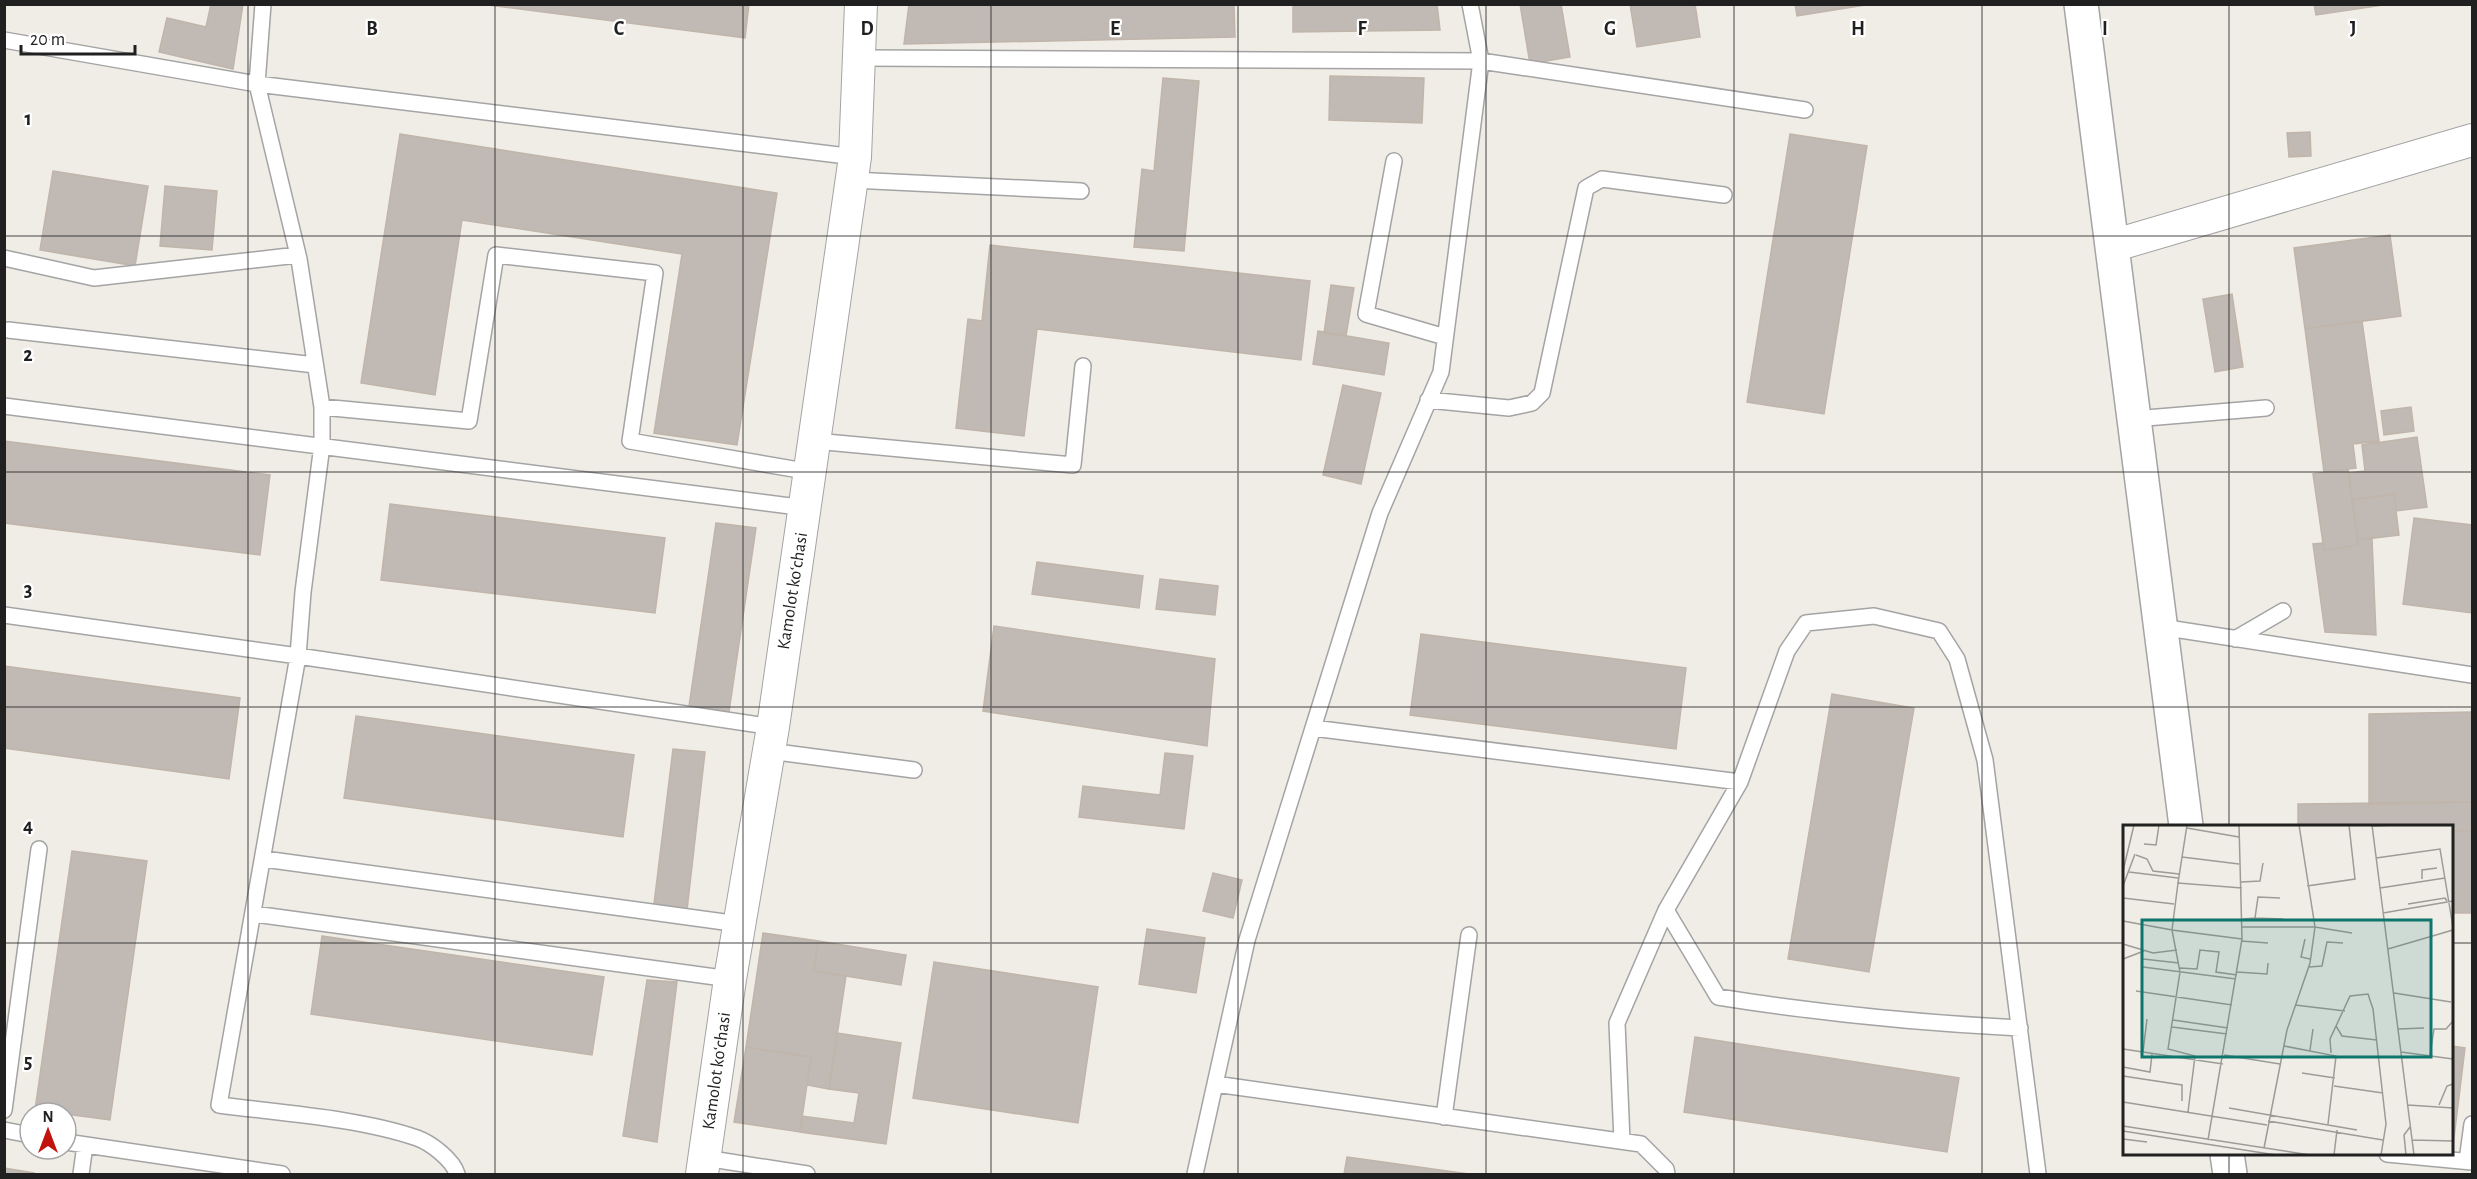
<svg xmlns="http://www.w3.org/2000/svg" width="2477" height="1179" font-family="'Alegreya Sans',sans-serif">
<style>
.building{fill:#c0b9b4;stroke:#c1b5aa;stroke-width:1.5}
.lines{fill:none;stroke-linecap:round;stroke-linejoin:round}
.service-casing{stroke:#a4a4a4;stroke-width:18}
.minor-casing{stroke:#a4a4a4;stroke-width:34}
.tertiary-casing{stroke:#a4a4a4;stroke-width:36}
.service{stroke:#fff;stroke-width:15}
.minor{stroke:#fff;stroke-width:32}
.tertiary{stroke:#fff;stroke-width:33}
.grid{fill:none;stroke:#202020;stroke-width:1.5;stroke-opacity:0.55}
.labels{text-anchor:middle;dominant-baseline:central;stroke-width:4.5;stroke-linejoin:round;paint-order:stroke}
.street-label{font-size:18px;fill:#202020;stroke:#fff}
.inset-road{fill:none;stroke:#9d9b97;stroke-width:1.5}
.view{fill:#0f766e;fill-opacity:0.15;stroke:#0f766e;stroke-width:3}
.inset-edge{fill:none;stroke:#202020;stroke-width:3}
.grid-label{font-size:20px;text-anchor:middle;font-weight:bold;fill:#202020;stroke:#fff;stroke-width:4.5;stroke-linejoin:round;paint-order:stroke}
</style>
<rect width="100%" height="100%" fill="#f0ede7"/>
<path class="building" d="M211 4H243L233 69 159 52 167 18 206 27Z
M480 4H749L745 38Z
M909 4H1234L1235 37 904 44Z
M1293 4H1437L1440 30 1293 32Z
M1520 4H1561L1570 57 1530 64Z
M1630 4H1695L1700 37 1637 47Z
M1795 4H1865V5L1797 16Z
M2314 4H2390L2316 15Z
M1330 76 1424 78 1422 123 1329 120Z
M1163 78 1199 81 1184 251 1134 247 1142 169 1154 171Z
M2310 132 2311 156 2289 157 2287 133Z
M400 134 777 193 737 445 654 433 682 254 462 220 435 395 361 383Z
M1790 134 1867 146 1824 414 1747 402Z
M53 171 148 186 135 266 40 250Z
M165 186 217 191 212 250 160 246Z
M2390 235 2401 316 2305 329 2294 248Z
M990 245 1310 281 1301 360 1037 329 1024 436 956 428 968 319 982 321Z
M1331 285 1354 288 1346 336 1324 333Z
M2232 294 2243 367 2215 372 2203 299Z
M2362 321 2379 441 2353 444 2356 468 2324 472 2305 329Z
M1318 331 1389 343 1384 375 1313 364Z
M1343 385 1381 393 1361 484 1323 475Z
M2411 407 2414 431 2384 435 2381 411Z
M2417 437 2427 507 2396 511 2394 494 2352 500 2349 473 2365 471 2362 445Z
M4 441 270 475 260 555 4 523Z
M2348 469 2358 545 2324 550 2313 474Z
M2394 494 2399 535 2358 540 2352 500Z
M390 504 665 538 655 613 381 580Z
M2414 518 2472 525V613L2403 604Z
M716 523 756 528 729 712 689 706Z
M2372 538 2376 635 2325 632 2313 544 2323 543 2324 550 2358 545V540Z
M1037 562 1143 576 1139 608 1032 594Z
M1160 579 1218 586 1215 615 1156 609Z
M994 626 1215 659 1207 746 983 711Z
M1421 634 1686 668 1676 749 1410 715Z
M4 666 240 698 229 779 4 748Z
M1832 694 1914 708 1869 972 1788 959Z
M2472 712V802L2369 804V714Z
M356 716 634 755 623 837 344 798Z
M673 749 705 752 687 910 654 904Z
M1165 753 1193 756 1184 829 1079 817 1083 786 1160 795Z
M2472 802V831H2452V826H2298V804Z
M2452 831H2472V913H2452Z
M72 851 147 861 110 1120 35 1110Z
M1213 873 1242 880 1233 918 1203 911Z
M1147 929 1205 938 1196 993 1139 984Z
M763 933 818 941 814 971 846 976 829 1089 807 1085 811 1057 746 1047Z
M322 936 604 977 592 1055 311 1014Z
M818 941 906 955 901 985 814 971Z
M934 962 1098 987 1078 1123 913 1098Z
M647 980 677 982 657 1142 623 1136Z
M837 1033 901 1043 886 1144 800 1132 802 1116 854 1123 859 1093 829 1089Z
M1695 1037 1959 1078 1947 1152 1684 1112Z
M2452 1046 2465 1048 2453 1146H2452Z
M746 1047 811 1057 800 1132 734 1122Z
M1347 1157 1469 1174H1344Z
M4 1168 34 1173V1174H4Z"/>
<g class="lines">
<defs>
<path id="service" d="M263 4 257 84 855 157
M4 40 257 84 299 259 322 407V445L303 592 298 656 219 1105C281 1113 359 1118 417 1138 431 1143 453 1160 457 1174
M861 58 1481 61 1805 110
M1394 161 1366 314 1445 337
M852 180 1081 191
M4 258 94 278 298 255
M8 330 315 365
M1428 400 1509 408 1532 403 1542 393 1586 188 1602 179 1724 195
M4 406 806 508
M322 407 469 421 496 255 655 273 630 441 811 472
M2134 419 2266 408
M815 441 1073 465 1083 366
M4 615 298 656 773 727
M2161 627 2472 675
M2235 639 2283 611
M1313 728 1740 782
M769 751 914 770
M264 859 739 924
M1666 910 1718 997C1818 1013 1918 1023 2020 1028
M254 914 730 979
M1215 1084 1641 1144 1666 1169 1667 1174
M4 1110 39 849
M1444 1117 1469 935
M4 1130 30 1135
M1622 1141 1617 1023 1666 910 1740 782 1787 651 1806 623 1874 616 1939 631 1957 659 1985 760 2038 1174
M66 1142 282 1174
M2387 1154 2472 1162
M705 1158 807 1174
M2467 1161 2472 1124
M81 1174 85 1145
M1195 1174 1247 940 1380 513 1441 372 1481 61 1470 4"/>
<path id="minor" d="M2112 246 2472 140
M702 1174 730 979 773 727 855 157 861 4"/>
<path id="tertiary" d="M2081 4 2186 826
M2227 1154 2230 1174"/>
</defs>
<use href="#service" class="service-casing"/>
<use href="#minor" class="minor-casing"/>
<use href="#tertiary" class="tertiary-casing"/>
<use href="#service" class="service"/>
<use href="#minor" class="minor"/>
<use href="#tertiary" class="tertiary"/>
</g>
<path class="grid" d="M248 4V1174M495 4V1174M743 4V1174M991 4V1174M1238 4V1174M1486 4V1174M1734 4V1174M1982 4V1174M2229 4V826M4 236H2472M4 472H2472M4 707H2472M4 943H2124M2452 943H2472M2229 1154V1174"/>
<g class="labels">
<g class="street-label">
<text transform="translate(793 591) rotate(-81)">Kamolot koʻchasi</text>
<text transform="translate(717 1071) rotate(-82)">Kamolot koʻchasi</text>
</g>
</g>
<g transform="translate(2123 825)">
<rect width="330" height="330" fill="#f0ede7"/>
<path class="inset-road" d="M249 0 291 330M249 1 272 0M64 3 116 12M21 19 33 20 36 0M13 30 24 34 30 46 56 49M59 32 116 39M253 33 317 24 330 102M0 46 11 0M6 47 55 53M299 54V45L314 43M118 57 137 56 140 38M55 58 64 0M0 61 12 29M184 61 232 54 226 0M119 63 55 58 49 105 119 114M257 63 322 53M0 73 51 79M285 79 322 73 324 76M260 88 330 76M132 93 160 94M120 94 132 93 135 72 157 73M0 96 49 105 57 147 45 224 72 231 65 287M119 102H192L229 108M182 114 178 132 187 134M118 116 145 118M0 119 30 128 54 125M265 124 330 105M0 134 21 126M20 134 56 138M20 142 113 154M186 142 199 141 204 117 220 118M57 143 74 144 77 125 96 127 93 147 114 150M114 147 144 149 145 138M13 166 109 180M271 168 328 177M172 180 222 186M50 195 105 203M213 201 219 211 254 215M49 202 104 209M275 204 301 203M161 221 213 231 205 299M0 224 100 239M187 225 190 204M20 227 24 194M278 227 330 234M208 228 207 214 227 171 245 169 250 184 263 299 258 330M101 230 157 239M307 230 311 204H323L330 196M0 242 27 247 29 229M179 248 212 253M0 251 59 260V276M211 261 260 268M0 277 144 300M285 280 330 283M316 280 324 261 330 259M106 283 234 305M145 296 260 315M0 301 187 330M0 306 153 330M0 314 24 317M85 315 119 114 116 0M289 315 330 316M141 323 164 205 187 138 192 102 176 0M211 330 214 305M283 330 281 310 287 302"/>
<path class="view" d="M19 95H308V232H19Z"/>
<rect width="330" height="330" class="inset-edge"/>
</g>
<g class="grid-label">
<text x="372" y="35">B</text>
<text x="619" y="35">C</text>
<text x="867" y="35">D</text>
<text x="1115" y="35">E</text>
<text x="1362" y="35">F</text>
<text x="1610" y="35">G</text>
<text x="1858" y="35">H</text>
<text x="2105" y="35">I</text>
<text x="2353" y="35">J</text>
<text x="28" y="125">1</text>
<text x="28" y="361">2</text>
<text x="28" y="596">3</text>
<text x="28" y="832">4</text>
<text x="28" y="1068">5</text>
</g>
<rect width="2477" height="1179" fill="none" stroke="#202020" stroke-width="12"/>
<g transform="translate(48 1131)"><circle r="28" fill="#ffffff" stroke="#a6a6a6" stroke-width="1.5"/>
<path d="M0-4.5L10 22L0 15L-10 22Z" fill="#c2130e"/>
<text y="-9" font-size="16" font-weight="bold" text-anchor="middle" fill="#202020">N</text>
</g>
<path d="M21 45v9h114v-9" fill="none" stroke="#202020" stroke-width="3"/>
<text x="30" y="45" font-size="18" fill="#202020" stroke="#ffffff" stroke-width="4.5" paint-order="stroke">20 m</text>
</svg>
